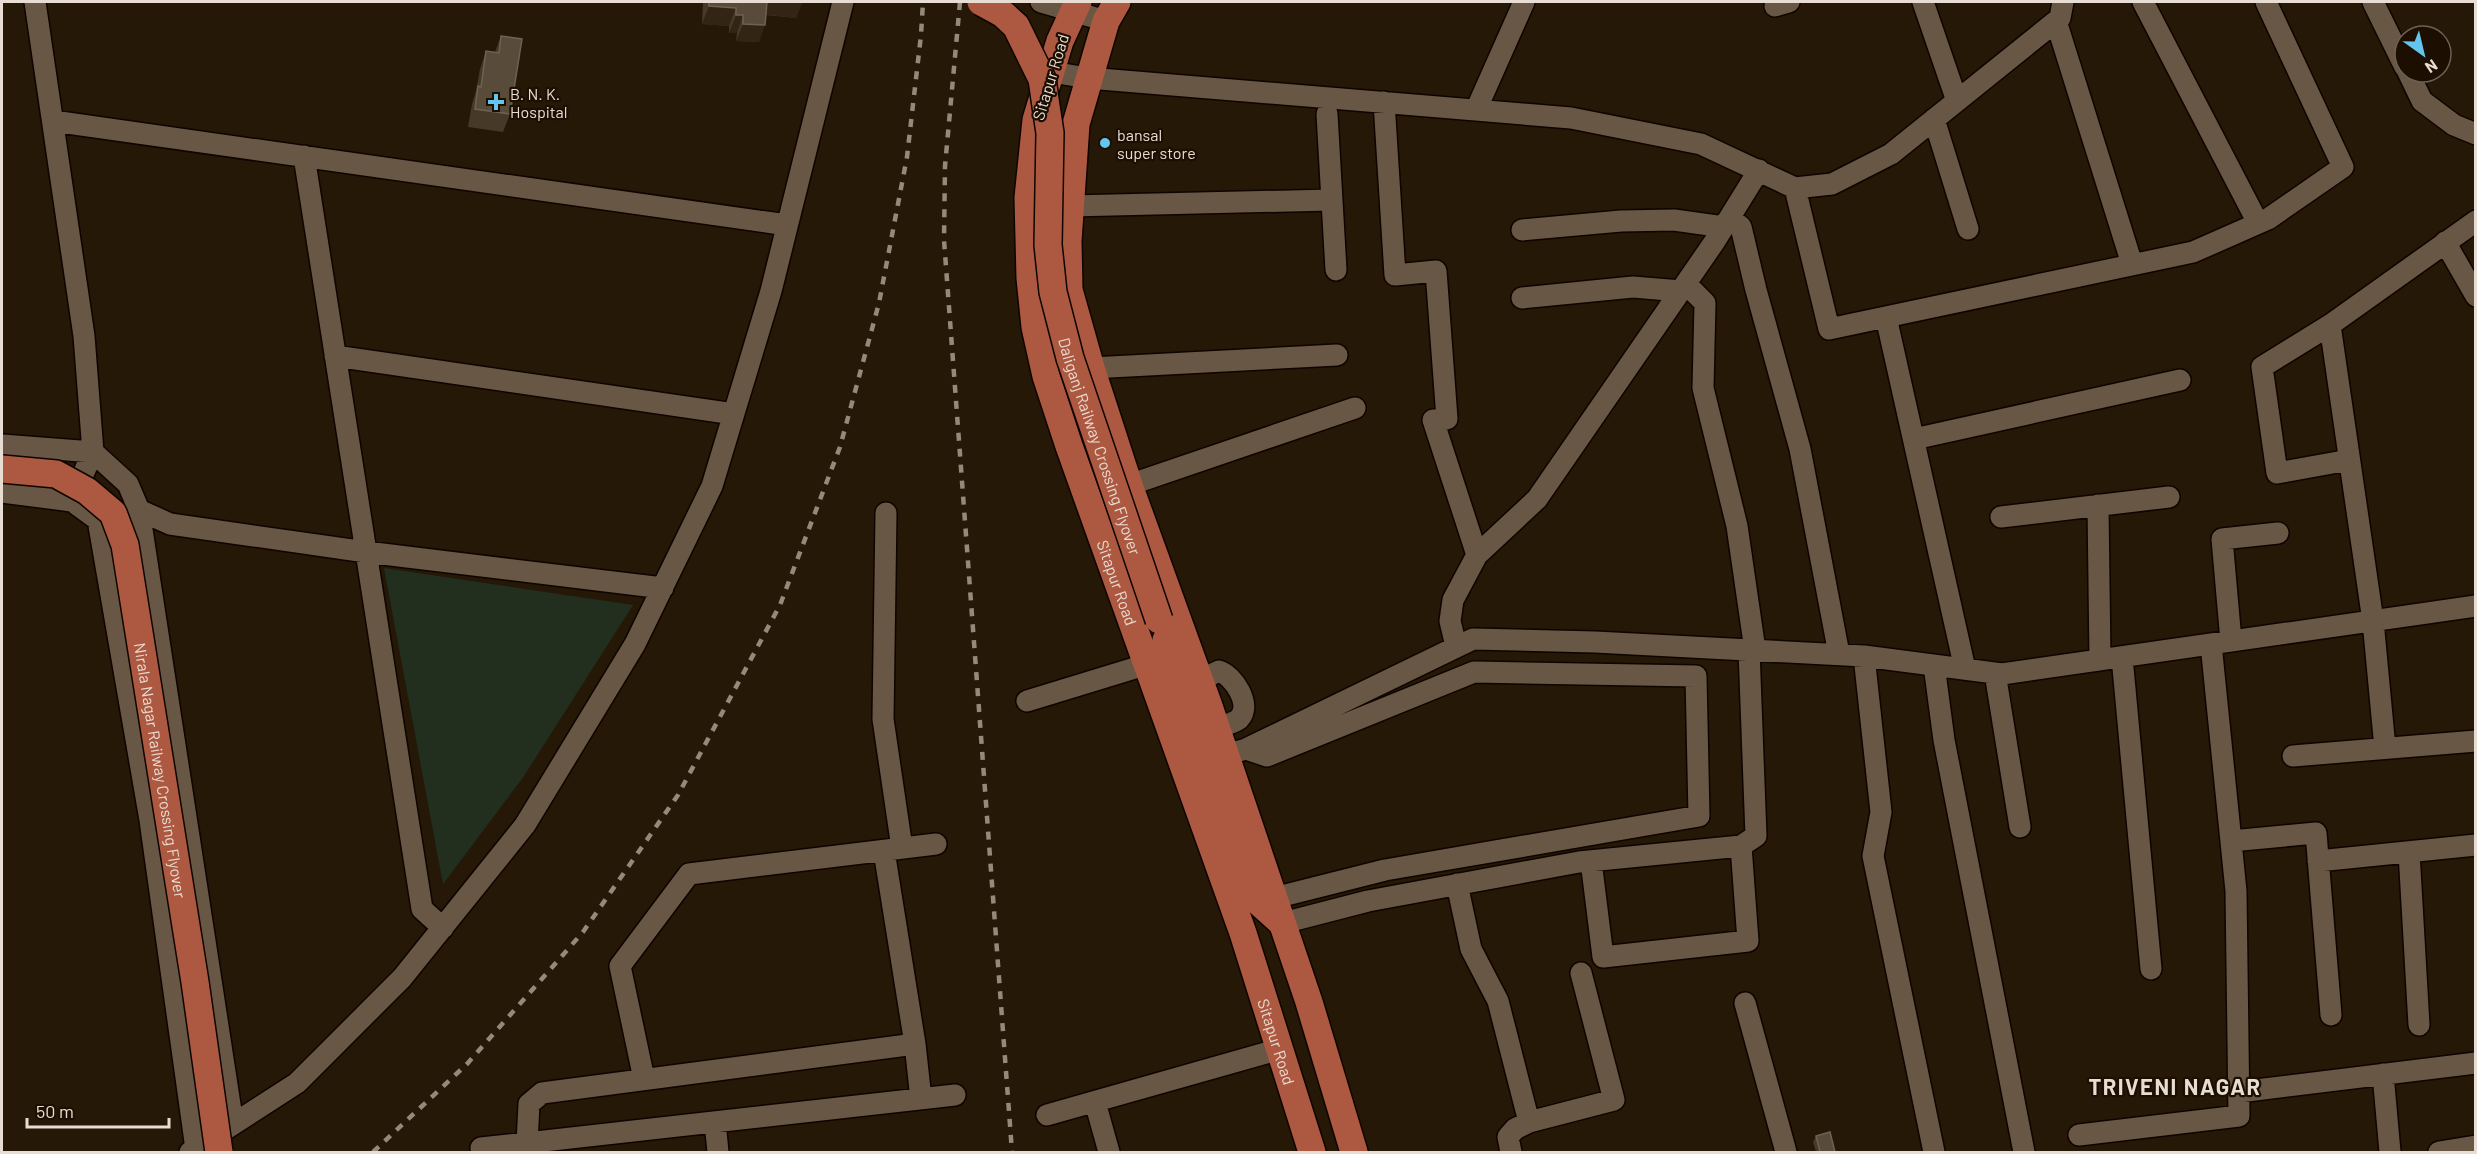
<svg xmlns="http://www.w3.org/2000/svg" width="2477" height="1154" font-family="Barlow,sans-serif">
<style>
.green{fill:#222f1e}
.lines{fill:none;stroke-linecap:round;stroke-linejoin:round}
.minor-casing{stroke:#0e0400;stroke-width:24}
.major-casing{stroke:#0e0400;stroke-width:30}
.minor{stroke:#675744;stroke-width:21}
.major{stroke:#ad5942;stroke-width:27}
.rail{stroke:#95897c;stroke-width:4.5;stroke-dasharray:8 8;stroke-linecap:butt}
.major-bridge-casing{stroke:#0e0400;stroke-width:30;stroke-linecap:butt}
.major-bridge{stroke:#ad5942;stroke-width:27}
.wall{fill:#473928}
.shaded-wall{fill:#332513}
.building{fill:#584b3a;stroke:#6f6252;stroke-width:1.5}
.poi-dot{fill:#64c5ee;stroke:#1c0f01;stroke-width:2}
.labels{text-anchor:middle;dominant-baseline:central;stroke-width:4.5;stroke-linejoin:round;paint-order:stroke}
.street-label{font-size:16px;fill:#e7ddd2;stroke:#1c0f01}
.poi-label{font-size:16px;fill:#e7ddd2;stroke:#1c0f01;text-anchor:start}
.district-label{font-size:22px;font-weight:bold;letter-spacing:1.5px;fill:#e7ddd2;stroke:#1c0f01}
</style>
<rect width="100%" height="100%" fill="#261807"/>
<path class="green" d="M384 568 633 605 524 776 443 884Z"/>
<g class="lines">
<defs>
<path id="minor" d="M35 2 84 336 93 452 72 499
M1041 2 1106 21
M1923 2 1957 101
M2143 2 2258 223
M2373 2 2405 67
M1775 6 1789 2
M2056 21 2132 264
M1051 72 1088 78 1571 118 1701 144 1795 188 1832 184 1891 154 2060 18 2063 2
M2408 72 2422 101 2454 125 2476 134
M1384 102 1395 275 1436 271 1447 419 1433 420 1477 555
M1476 110 1524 2
M1327 114 1336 270
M1934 119 1968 229
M53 121 787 225
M304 156 422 909 443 928
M1795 188 1829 329 2193 252 2268 219 2343 167 2266 2
M1070 206 1331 200
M1730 218 1741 227 1756 290 1800 449 1839 654
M1522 230 1621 221 1674 220 1724 227
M2445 242 2476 296
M1686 284 1705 303 1703 388 1737 526 1755 650
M1522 298 1633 287 1681 291
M1886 317 1965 669
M2330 325 2373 621 2385 748
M335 356 734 414
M1091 368 1337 355
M1914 439 2180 380
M2 445 93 452 128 484 139 510 233 1124
M2349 460 2277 473 2262 367 2330 325 2476 221
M1129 485 1355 408
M2 492 72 501 98 520 150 820 196 1149
M2098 505 2100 660
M128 513 139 510 170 524 366 552 663 588
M886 513 883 719 902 848
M2001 517 2169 497
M2231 641 2222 539 2278 533
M1456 646 1450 621 1453 600 1477 555 1537 499 1715 241 1759 170
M1864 656 1881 812 1873 856 1934 1152
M2122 657 2151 969
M1934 665 1944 740 2024 1152
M1995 673 2020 827
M1200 680 1219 671C1233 675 1253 705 1239 719 1234 723 1223 726 1216 728
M1027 701 1148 664
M1246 749 1267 756 1474 672 1696 676 1699 816 1385 870 1274 898
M1225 755 1246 749 1473 639 1595 642 1864 656 2002 674 2476 606
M2293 756 2476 741
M2231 841 2316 833 2331 1015
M884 851 915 1044 921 1099
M2409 852 2419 1025
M1591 861 1603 957 1748 941 1741 846
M2318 861 2476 845
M1457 884 1471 949 1498 1001 1529 1122 1614 1100 1581 973
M1283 923 1368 901 1579 862 1741 846 1756 836 1749 650
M1745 1003 1786 1152
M2383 1074 2390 1152
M644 1079 620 966 689 874 936 844
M2239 1092 2476 1063
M1095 1102 1109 1152
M1047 1115 1280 1049
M715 1122 718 1152
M2079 1135 2239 1116 2236 891 2211 644
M527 1143 529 1104 542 1093 915 1044
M190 1152 297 1083 402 978 525 825 635 644 712 486 771 291 843 2
M482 1152 481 1148 955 1095
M1511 1152 1508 1137 1515 1129 1529 1122
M2439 1152 2476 1146"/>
<g id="major">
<path id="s1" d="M1078 2 1060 41 1036 120 1028 198 1030 278 1035 327 1046 376 1069 446 1243 933 1312 1152"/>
<path d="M1117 2 1106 21 1076 124 1068 241 1069 290 1091 368 1129 485 1209 706 1309 1002 1354 1152"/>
<path d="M1166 640 1253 897 1282 923"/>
</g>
</defs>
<use href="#minor" class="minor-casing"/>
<use href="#major" class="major-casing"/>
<use href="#minor" class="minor"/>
<use href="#major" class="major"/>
<path class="rail" d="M960 2 945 166 944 240 1012 1152
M373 1152 467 1064 583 932 678 795 780 605 840 447 879 303 907 157 921 35 923 2"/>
<defs>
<g id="major-bridge">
<path id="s2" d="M981 2 1003 14 1016 26 1042 79 1050 133 1048 245 1053 292 1070 358 1159 620"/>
<path id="s3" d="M2 469 56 474 87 491 113 513 125 545 195 982 219 1152"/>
</g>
</defs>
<use href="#major-bridge" class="major-bridge-casing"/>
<use href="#major-bridge" class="major-bridge"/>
</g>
<path class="wall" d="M703 2H802L796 18 766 15 759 42 736 41 737 33H729V26L702 24Z
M501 36 510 114 503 132 468 127 472 104 476 91 480 69 486 51 495 52Z
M1816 1136 1835 1152H1816L1813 1142Z"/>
<path class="shaded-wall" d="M766 2H802L796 18 761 14Z
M709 6 736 8 729 26 702 24Z
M736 15H743L737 33H729Z
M743 24 765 25 759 42 736 41Z"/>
<path class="building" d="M709 2H767L765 25 743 24V15H736V8L709 6Z
M501 36 522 39 510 114 475 109 478 86 481 87 486 51 499 53Z
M1830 1132 1835 1152H1820L1816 1136Z"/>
<g class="poi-dot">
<path d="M493 93h6v6h6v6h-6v6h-6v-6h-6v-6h6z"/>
<circle cx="1105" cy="143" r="6"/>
</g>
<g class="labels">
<g class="street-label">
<text transform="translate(1050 77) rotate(-73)">Sitapur Road</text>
<text stroke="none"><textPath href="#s2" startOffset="477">Daliganj Railway Crossing Flyover</textPath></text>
<text stroke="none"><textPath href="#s1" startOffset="602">Sitapur Road</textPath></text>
<text stroke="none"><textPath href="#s3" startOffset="386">Nirala Nagar Railway Crossing Flyover</textPath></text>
<text stroke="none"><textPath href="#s1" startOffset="1088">Sitapur Road</textPath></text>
</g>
<g class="poi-label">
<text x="510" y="93">B. N. K.<tspan x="510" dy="18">Hospital</tspan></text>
<text x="1117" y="134">bansal<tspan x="1117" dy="18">super store</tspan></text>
</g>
<g class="district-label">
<text x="2175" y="1086">TRIVENI NAGAR</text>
</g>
</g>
<rect width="2477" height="1154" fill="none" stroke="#e7ddd2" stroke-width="6"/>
<g transform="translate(2423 54) rotate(146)"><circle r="28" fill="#1c0f01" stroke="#6d6155" stroke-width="1.5"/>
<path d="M0-4.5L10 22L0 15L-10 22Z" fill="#64c5ee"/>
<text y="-9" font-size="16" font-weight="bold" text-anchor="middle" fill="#e7ddd2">N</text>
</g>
<path d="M27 1118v9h142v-9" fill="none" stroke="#e7ddd2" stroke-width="3"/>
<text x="36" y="1118" font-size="18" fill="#e7ddd2" stroke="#1c0f01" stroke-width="4.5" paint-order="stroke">50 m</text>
</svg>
